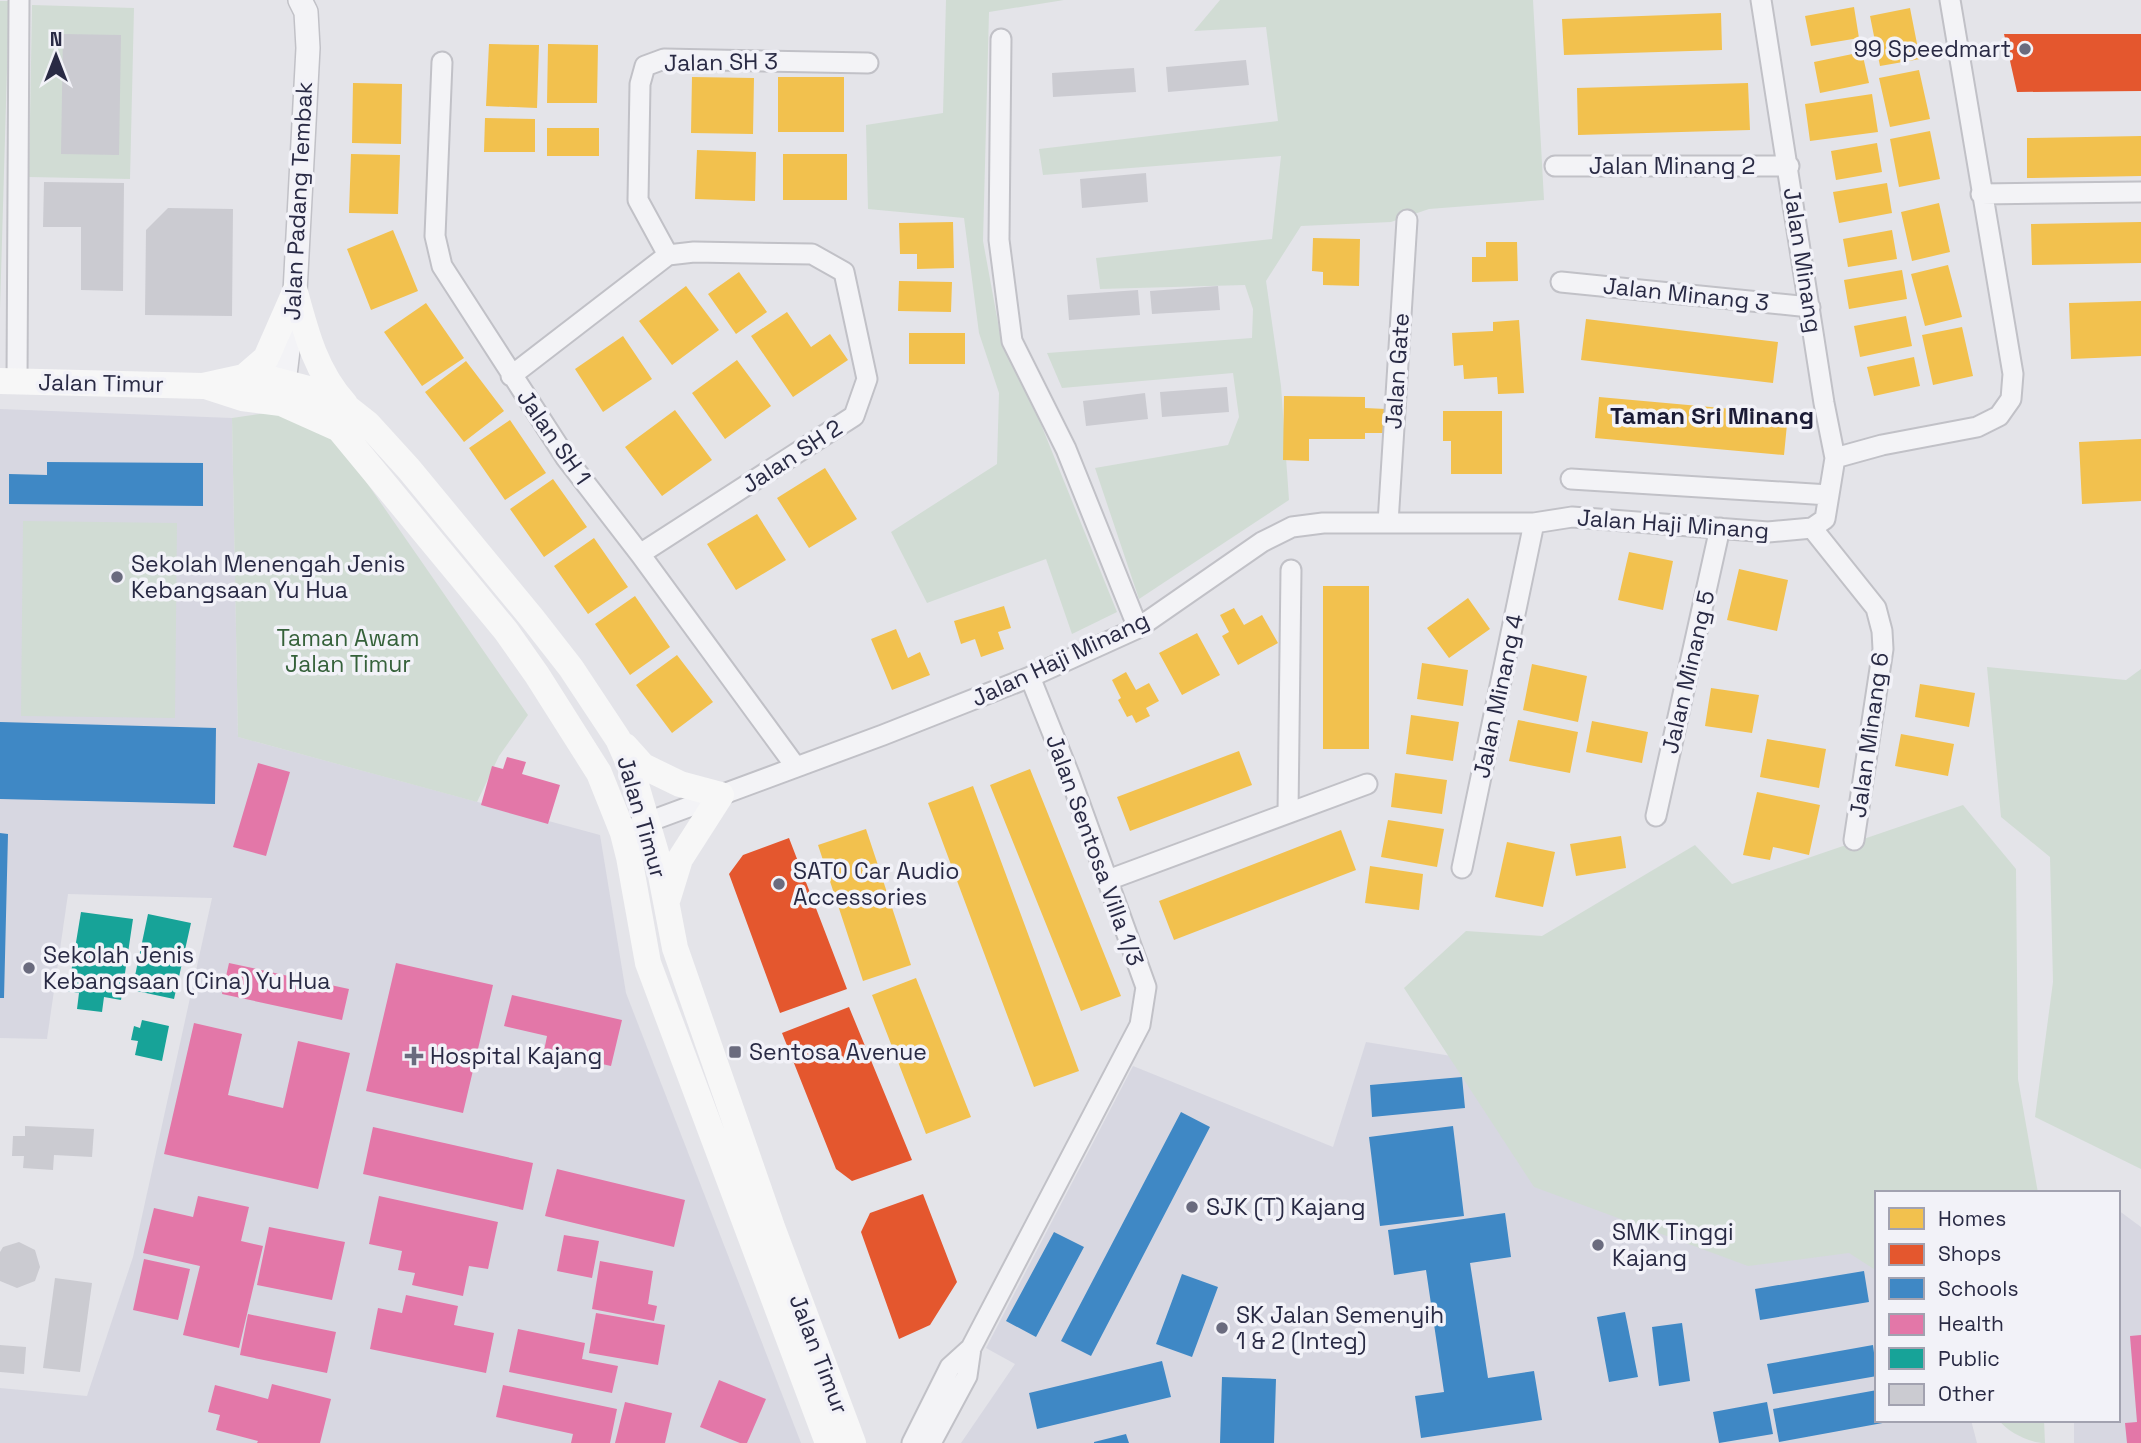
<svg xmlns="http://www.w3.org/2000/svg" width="2141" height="1443" font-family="'Space Grotesk',sans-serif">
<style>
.built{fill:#d7d7e1}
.green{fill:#d1dcd4}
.homes{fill:#f2c14e}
.shops{fill:#e4572e}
.schools{fill:#3f88c5}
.health{fill:#e377a8}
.public{fill:#17a398}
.building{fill:#cbcbd1}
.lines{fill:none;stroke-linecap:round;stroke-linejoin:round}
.minor-casing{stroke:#c1c1c7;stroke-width:23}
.tertiary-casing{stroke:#c1c1c7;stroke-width:26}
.minor{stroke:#f3f3f6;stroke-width:19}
.tertiary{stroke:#f3f3f6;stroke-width:23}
.secondary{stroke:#f7f7f7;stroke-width:26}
.poi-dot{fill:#6a6b7e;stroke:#f2f2f8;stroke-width:2.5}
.labels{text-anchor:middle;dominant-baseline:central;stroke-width:7;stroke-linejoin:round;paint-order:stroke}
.poi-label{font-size:23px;fill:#292a44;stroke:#f2f2f8;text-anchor:start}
.street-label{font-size:23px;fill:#292a44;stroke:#f2f2f8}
.park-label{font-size:23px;fill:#35613a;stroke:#f2f2f8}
.neighbourhood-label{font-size:24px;font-weight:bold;fill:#1b1b35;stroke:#f2f2f8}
</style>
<rect width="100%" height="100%" fill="#e4e4e9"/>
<path class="built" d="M0 409 232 418 238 737 600 835 626 993 801 1443H0V1388L87 1396 133 1257 212 898 68 894 47 1039 0 1038Z
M1366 1042 1903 1130 1877 1193V1420H1971L1977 1443H961L1015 1364 986 1348 1133 1066 1333 1147Z
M2118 1210 2141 1227V1443H2074V1420H2118Z"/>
<path class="green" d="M946 0H1064L989 12 983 241 1001 339 1038 417 1117 612 1072 634 1046 559 927 603 891 532 997 464 999 393 979 333 964 218 868 209 866 125 943 113Z
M1220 0H1533L1544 200 1429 209 1391 222 1301 226 1266 281 1281 386 1289 500 1139 599 1095 468 1228 445 1239 417 1233 373 1062 388 1047 353 1252 338 1253 309 1245 285 1100 289 1096 258 1272 239 1281 156 1043 175 1039 149 1278 121 1266 27 1194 31Z
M0 1H9L0 309Z
M32 5 134 8 130 179 29 177Z
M274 412 331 438 342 447 528 715 499 756 477 802 238 737 232 418Z
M23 521 177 523 175 718 21 716Z
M1987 667 2126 680 2141 669V1169L2035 1117 2053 982 2050 857 2001 817Z
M1963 805 2016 869 2018 1079 2038 1193H1877V1271L1849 1253 1748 1266 1534 1187 1404 988 1466 931 1542 936 1695 845 1732 884Z
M1999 1420H2044L2045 1443C2030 1443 2007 1432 1999 1420Z"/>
<path class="homes" d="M1854 7 1859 38 1811 46 1805 16Z
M1910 8 1920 59 1880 66 1870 16Z
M1721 13 1722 50 1564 55 1562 19Z
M489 44 539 45 537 108 486 106Z
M548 44 598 45 597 103H547Z
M1862 52 1869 83 1820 93 1814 62Z
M1919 70 1930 119 1890 127 1879 78Z
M692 77 754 78 753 134 691 133Z
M778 77H844V132H778Z
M353 83 402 84 401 144 352 143Z
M1748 83 1750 130 1578 135 1577 88Z
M1872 94 1878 132 1810 141 1805 104Z
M485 118 535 119V152H484Z
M547 128H599V156H547Z
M1930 131 1940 179 1899 187 1890 139Z
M2141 136V176L2027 178V138Z
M1877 143 1882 172 1836 180 1831 151Z
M697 150 756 152 755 201 695 199Z
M351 154 400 155 398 214 349 213Z
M783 154H847V200H783Z
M1887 183 1892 213 1839 223 1833 192Z
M1939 203 1950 252 1912 261 1901 212Z
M953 222 954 268 917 269V254H900L899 223Z
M2141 222V263L2032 265 2031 224Z
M393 230 418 291 371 310 347 249Z
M1892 230 1897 259 1848 267 1843 239Z
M1313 238 1360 239 1359 286 1323 285V272L1312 271Z
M1486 242H1517L1518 281 1472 282V257H1486Z
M1948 265 1962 317 1925 326 1911 274Z
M1902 270 1907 299 1849 309 1844 280Z
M739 272 767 312 736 334 708 294Z
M899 281 952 282 951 312 898 311Z
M686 286 719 330 672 365 639 321Z
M2141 301V356L2071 359 2069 303Z
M426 303 464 358 422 386 384 332Z
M787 312 811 347 830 334 848 360 793 397 751 336Z
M1906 316 1912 346 1860 357 1854 326Z
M1586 319 1778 342 1773 383 1581 360Z
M1519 320 1524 393 1498 394 1497 377 1464 379 1463 365 1454 366 1452 333 1493 331V322Z
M1962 327 1973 376 1933 385 1922 335Z
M909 333H965V364H909Z
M623 336 652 379 603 412 575 369Z
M1914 357 1920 386 1874 396 1867 367Z
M737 360 771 406 725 439 692 393Z
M466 361 504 411 464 442 425 392Z
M1284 396 1365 397V408L1386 409 1385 433H1365V439H1309V461L1283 460Z
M1599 397 1788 414 1784 455 1595 438Z
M675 410 712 460 662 496 625 447Z
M1443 411H1502V474H1451V441H1443Z
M510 420 546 473 505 500 469 448Z
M2141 439V501L2082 504 2079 442Z
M825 468 857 519 809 548 777 498Z
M553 479 587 527 544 557 510 509Z
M757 514 786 560 736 590 707 544Z
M594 538 628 587 588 614 554 566Z
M1629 552 1673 561 1663 610 1618 600Z
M1739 569 1788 580 1777 631 1727 620Z
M1323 586H1369V749H1323Z
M635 596 670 647 630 675 595 624Z
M1468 598 1490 629 1449 658 1427 628Z
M1004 606 1011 628 998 632 1004 649 981 657 975 639 961 644 954 621Z
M1234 608 1244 625 1262 615 1278 643 1238 665 1222 636 1229 632 1220 615Z
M896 629 908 658 920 652 930 675 892 690 871 639Z
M1197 633 1220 675 1182 695 1159 653Z
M677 655 713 702 672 733 636 685Z
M1422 663 1468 670 1463 706 1417 699Z
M1532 664 1587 676 1578 722 1523 710Z
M1126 672 1136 690 1149 683 1159 701 1146 708 1150 716 1136 723 1132 715 1127 717 1118 700 1121 698 1112 680Z
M1920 684 1975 693 1969 727 1915 717Z
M1711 688 1759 695 1752 733 1705 726Z
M1411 715 1459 722 1453 761 1406 754Z
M1518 720 1578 732 1570 773 1509 761Z
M1592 721 1648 732 1642 763 1586 752Z
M1901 734 1954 744 1948 776 1895 766Z
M1767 739 1826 749 1819 788 1760 777Z
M1239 751 1252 785 1130 831 1117 797Z
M1030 769 1121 996 1081 1011 990 785Z
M1395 773 1447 780 1442 814 1391 807Z
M973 786 1079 1071 1034 1087 928 803Z
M1757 792 1820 805 1809 855 1773 847 1770 860 1743 855Z
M1388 820 1444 829 1437 867 1381 857Z
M866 829 911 965 863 981 818 845Z
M1341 830 1356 870 1174 940 1159 901Z
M1621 836 1626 868 1576 876 1570 844Z
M1507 842 1555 852 1543 907 1495 897Z
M1370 866 1423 874 1419 910 1365 903Z
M916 978 971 1117 926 1134 872 995Z"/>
<path class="shops" d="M2004 34H2141V91L2017 92Z
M789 838 847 989 780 1013 729 874 743 855Z
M849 1007 912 1160 852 1181 836 1169 782 1033Z
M923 1194 957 1282 930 1325 899 1339 861 1232 870 1213Z"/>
<path class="schools" d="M47 462 203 463V506L9 504V474L47 475Z
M0 722 216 728 215 804 0 799Z
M0 833 8 834 4 998H0Z
M1462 1077 1465 1108 1372 1117 1370 1085Z
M1181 1112 1210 1127 1091 1356 1061 1341Z
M1453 1126 1464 1216 1380 1226 1369 1137Z
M1505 1213 1511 1257 1470 1263 1488 1378 1534 1371 1542 1420 1421 1438 1415 1396 1444 1392 1426 1270 1394 1275 1388 1230Z
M1054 1232 1084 1247 1036 1337 1006 1321Z
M1864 1271 1869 1302 1760 1320 1755 1289Z
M1182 1274 1218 1287 1192 1357 1156 1344Z
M1625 1312 1638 1377 1609 1382 1597 1317Z
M1682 1323 1690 1381 1659 1386 1652 1327Z
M1873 1345 1877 1376 1773 1394 1767 1364Z
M1162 1361 1171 1397 1037 1429 1029 1393Z
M1222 1377 1276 1379 1274 1443H1220Z
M1877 1390V1420L1888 1422 1779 1442 1773 1409Z
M1767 1402 1773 1434 1719 1443 1713 1412Z
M1126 1434 1129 1443H1094V1442Z"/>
<path class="health" d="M507 757 526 762 522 774 560 785 548 824 481 805 492 766 503 769Z
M258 763 290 772 266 856 233 847Z
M229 963 349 989 342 1020 222 994Z
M396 963 493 985 463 1113 366 1091Z
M512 995 622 1020 611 1066 544 1051 547 1036 504 1026Z
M194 1023 242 1034 228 1095 283 1108 298 1041 350 1053 318 1189 164 1154Z
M373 1127 533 1163 523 1210 363 1174Z
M557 1169 685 1200 674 1247 545 1216Z
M198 1196 249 1207 241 1241 263 1246 239 1348 183 1335 200 1266 143 1253 154 1208 193 1217Z
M379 1196 498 1222 488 1269 469 1266 463 1296 412 1285 415 1273 398 1270 402 1251 369 1244Z
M269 1227 345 1242 332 1300 257 1285Z
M564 1235 599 1241 592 1278 557 1271Z
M144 1259 190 1269 178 1320 133 1310Z
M600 1261 653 1271 648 1304 657 1306 654 1321 592 1309Z
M406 1295 458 1306 454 1325 494 1333 486 1373 370 1349 378 1308 402 1313Z
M596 1313 665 1325 658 1365 589 1353Z
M248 1314 336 1332 327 1373 240 1355Z
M518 1329 585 1343 582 1359 618 1366 612 1393 509 1372Z
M2141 1335V1443H2127L2125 1423 2137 1422 2130 1336Z
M719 1380 766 1399 747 1443H740L700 1427Z
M272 1384 331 1399 320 1443H257L258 1441 216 1430 220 1415 208 1412 215 1385 268 1399Z
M503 1385 617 1409 610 1443H571L573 1434 496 1417Z
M625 1402 672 1413 665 1443H615Z"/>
<path class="public" d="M81 912 133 919 121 1000 104 997 102 1012 77 1009 79 993 68 991Z
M148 914 191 923 174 999 132 990Z
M142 1020 169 1026 162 1061 135 1055 138 1041 131 1040 134 1026 140 1028Z"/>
<path class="building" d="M63 34 121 35 119 155 61 154Z
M1246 60 1249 85 1168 92 1166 67Z
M1134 68 1136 92 1053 97 1052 73Z
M1146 173 1148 202 1082 208 1080 179Z
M44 182 124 183 123 291 81 290V227H43Z
M168 208 233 209 232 316 145 315 146 230Z
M1218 286 1220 310 1152 314 1150 291Z
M1138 290 1140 315 1069 320 1067 295Z
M1227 387 1229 412 1162 417 1160 392Z
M1145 393 1148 419 1086 426 1083 401Z
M25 1126 94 1129 92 1157 54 1155 53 1170 23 1168 24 1156H12L13 1136H25Z
M19 1242 35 1250 40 1267 35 1281 17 1288 0 1281V1252L3 1247Z
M55 1278 92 1283 80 1372 43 1368Z
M0 1345 26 1347 24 1374 0 1372Z"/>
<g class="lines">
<defs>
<path id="minor" d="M1001 39 999 240 1012 341 1066 449 1138 628
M442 62 435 236 442 266 566 458 640 554 796 767
M1555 166H1789
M1981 194 2141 192
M668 255 638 200 640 84 645 66 664 59 868 63
M1561 282 1810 307
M511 376 668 255
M17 381 19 0
M1835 458 1882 445 1977 427 1999 416 2011 399 2013 374 1950 0
M1571 479 1829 495
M1388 523 1407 220
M1812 528 1876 608 1882 631 1883 649 1854 840
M640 554 854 416 867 379 844 272 812 254 694 252 668 255
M1288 813 1291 570
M1656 816 1720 528
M637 826 883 735 1030 677 1138 628 1262 542 1292 527 1323 523H1534L1572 517 1768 532 1812 528 1825 519 1835 458 1824 403 1761 0
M1462 868 1534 523
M1108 880 1367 784
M912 1443 950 1367 971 1348 1140 1025 1146 987 1069 774 1030 677
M931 1443 967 1376 971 1348"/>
<path id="tertiary" d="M282 400 295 292 308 48 306 12 300 0"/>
</defs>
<use href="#minor" class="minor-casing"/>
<use href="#tertiary" class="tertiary-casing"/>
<use href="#minor" class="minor"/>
<use href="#tertiary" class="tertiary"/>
<path class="secondary" d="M295 292C306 333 316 372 345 404
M244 377 266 358 295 292
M0 381 203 386 244 377 267 378 305 388 349 409 368 424 409 469 532 618 571 668 618 739 631 768 658 860 675 948 772 1227 853 1443
M205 386 242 398 281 403 339 429 506 631 537 675 599 773 623 833 629 857 648 963 828 1443
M625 746 643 766 680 784 721 795 680 859 668 898"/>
</g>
<g class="poi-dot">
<circle cx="2025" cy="49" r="7"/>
<circle cx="117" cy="577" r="7"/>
<circle cx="779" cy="884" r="7"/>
<circle cx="29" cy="968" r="7"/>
<rect x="728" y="1045" width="14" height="14" rx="3.5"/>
<path d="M410.5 1045.5h7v7h7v7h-7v7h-7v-7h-7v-7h7z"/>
<circle cx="1192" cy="1207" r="7"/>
<circle cx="1598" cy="1245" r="7"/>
<circle cx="1222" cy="1328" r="7"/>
</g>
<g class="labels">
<g class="poi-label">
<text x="2011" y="49" text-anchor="end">99 Speedmart</text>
<text x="131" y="564">Sekolah Menengah Jenis<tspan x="131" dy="26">Kebangsaan Yu Hua</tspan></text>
<text x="793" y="871">SATO Car Audio<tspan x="793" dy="26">Accessories</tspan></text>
<text x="43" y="955">Sekolah Jenis<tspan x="43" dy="26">Kebangsaan (Cina) Yu Hua</tspan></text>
<text x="749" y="1052">Sentosa Avenue</text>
<text x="430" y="1056">Hospital Kajang</text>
<text x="1206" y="1207">SJK (T) Kajang</text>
<text x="1612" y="1232">SMK Tinggi<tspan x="1612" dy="26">Kajang</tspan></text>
<text x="1236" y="1315">SK Jalan Semenyih<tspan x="1236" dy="26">1 &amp; 2 (Integ)</tspan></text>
</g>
<g class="street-label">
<text transform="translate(721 62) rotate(-1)">Jalan SH 3</text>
<text x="1672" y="166">Jalan Minang 2</text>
<text transform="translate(298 201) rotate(-87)">Jalan Padang Tembak</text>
<text transform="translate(1803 260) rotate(81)">Jalan Minang</text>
<text transform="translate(1686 294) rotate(6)">Jalan Minang 3</text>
<text transform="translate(1397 371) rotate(-86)">Jalan Gate</text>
<text transform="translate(101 383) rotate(1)">Jalan Timur</text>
<text transform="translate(554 437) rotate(55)">Jalan SH 1</text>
<text transform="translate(792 456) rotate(-33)">Jalan SH 2</text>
<text transform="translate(1673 524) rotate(4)">Jalan Haji Minang</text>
<text transform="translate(1060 659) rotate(-25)">Jalan Haji Minang</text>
<text transform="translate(1688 672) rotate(-77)">Jalan Minang 5</text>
<text transform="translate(1498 696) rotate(-78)">Jalan Minang 4</text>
<text transform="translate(1869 735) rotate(-82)">Jalan Minang 6</text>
<text transform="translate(642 817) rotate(74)">Jalan Timur</text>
<text transform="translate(1095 850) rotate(70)">Jalan Sentosa Villa 1/3</text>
<text transform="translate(819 1354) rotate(69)">Jalan Timur</text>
</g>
<g class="park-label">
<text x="348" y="638">Taman Awam<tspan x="348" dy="26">Jalan Timur</tspan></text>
</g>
<g class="neighbourhood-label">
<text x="1712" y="415">Taman Sri Minang</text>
</g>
</g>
<rect x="1875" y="1191" width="245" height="231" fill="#f2f2f8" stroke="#a2a2b0" stroke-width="2"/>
<rect x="1889" y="1208" width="35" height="21" fill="#f2c14e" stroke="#a2a2b0" stroke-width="2"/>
<text x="1938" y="1226" font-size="21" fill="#292a44">Homes</text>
<rect x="1889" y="1244" width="35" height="21" fill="#e4572e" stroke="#a2a2b0" stroke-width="2"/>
<text x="1938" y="1261" font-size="21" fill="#292a44">Shops</text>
<rect x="1889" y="1278" width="35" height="21" fill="#3f88c5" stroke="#a2a2b0" stroke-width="2"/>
<text x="1938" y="1296" font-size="21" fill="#292a44">Schools</text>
<rect x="1889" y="1314" width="35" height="21" fill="#e377a8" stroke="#a2a2b0" stroke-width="2"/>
<text x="1938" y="1331" font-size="21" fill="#292a44">Health</text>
<rect x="1889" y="1348" width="35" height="21" fill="#17a398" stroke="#a2a2b0" stroke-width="2"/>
<text x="1938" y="1366" font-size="21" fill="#292a44">Public</text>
<rect x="1889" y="1384" width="35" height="21" fill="#cbcbd1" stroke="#a2a2b0" stroke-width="2"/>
<text x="1938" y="1401" font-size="21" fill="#292a44">Other</text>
<g transform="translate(56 56)" stroke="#f2f2f8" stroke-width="5" paint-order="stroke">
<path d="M0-5L12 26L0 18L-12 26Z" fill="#292a44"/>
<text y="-10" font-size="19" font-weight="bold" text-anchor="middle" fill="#292a44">N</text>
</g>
</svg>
